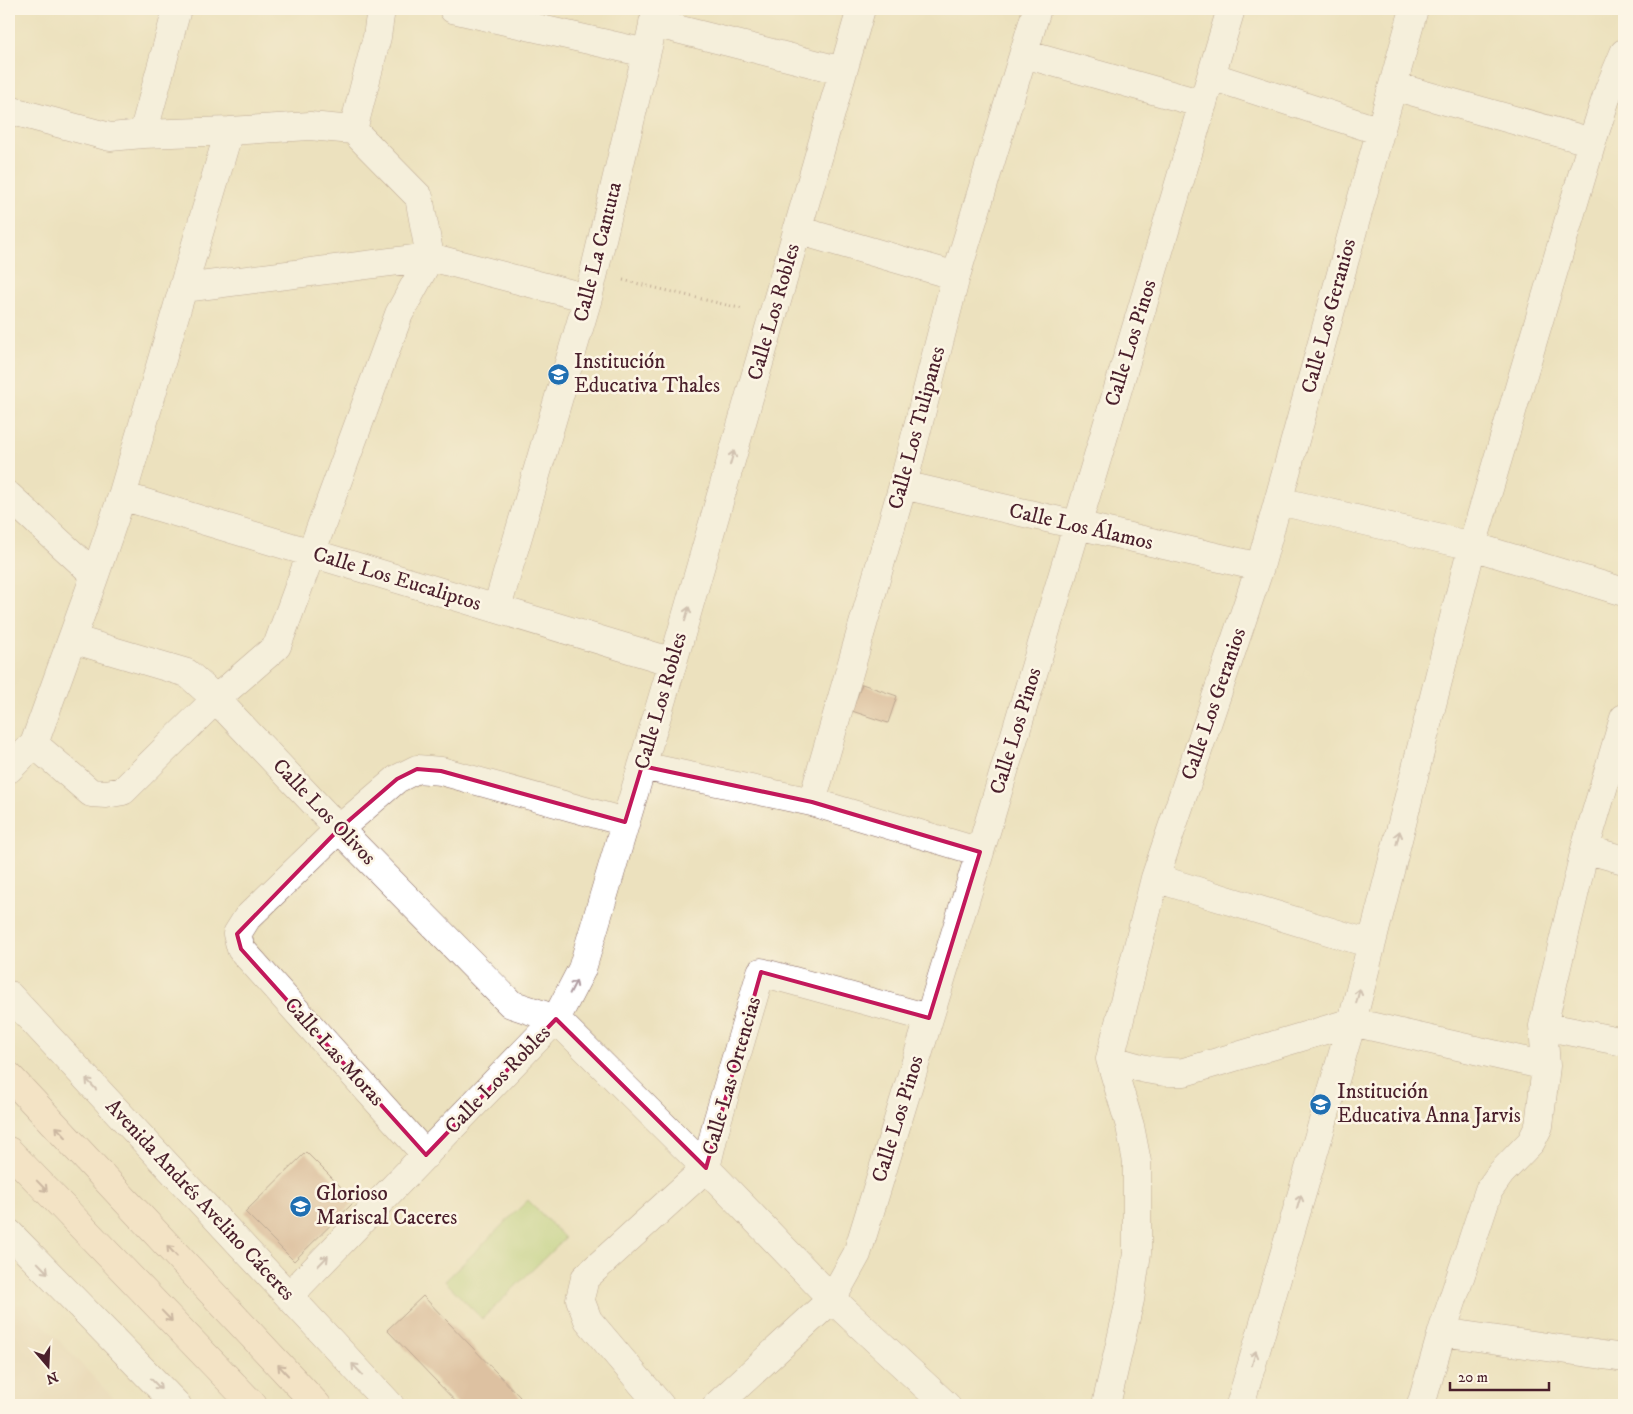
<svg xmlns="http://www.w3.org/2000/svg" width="1633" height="1414" font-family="'IM FELL DW Pica',serif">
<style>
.built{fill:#e8d4b7}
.green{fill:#b0d078;stroke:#7d7852}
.building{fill:#cb997e}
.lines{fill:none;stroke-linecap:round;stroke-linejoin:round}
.minor-casing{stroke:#83635e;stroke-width:29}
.tertiary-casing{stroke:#83635e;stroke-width:29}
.secondary-casing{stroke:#83635e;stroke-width:29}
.path{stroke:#83635e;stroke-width:3;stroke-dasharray:1 4;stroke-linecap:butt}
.minor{stroke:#fff;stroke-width:28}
.tertiary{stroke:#fff;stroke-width:28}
.secondary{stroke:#fbe5cf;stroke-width:28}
.oneway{stroke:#ae9aa0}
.oneway2{stroke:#a2827d}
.marked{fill:none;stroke:#c2185b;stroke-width:4;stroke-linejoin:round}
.labels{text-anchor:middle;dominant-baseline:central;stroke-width:5;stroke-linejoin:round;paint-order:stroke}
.street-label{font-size:21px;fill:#4a1f2b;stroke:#fcf5e5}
.poi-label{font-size:21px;fill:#4a1f2b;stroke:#fcf5e5;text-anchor:start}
</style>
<rect width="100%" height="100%" fill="#fcf5e5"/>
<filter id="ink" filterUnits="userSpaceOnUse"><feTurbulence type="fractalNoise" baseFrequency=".02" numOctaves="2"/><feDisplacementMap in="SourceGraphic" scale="10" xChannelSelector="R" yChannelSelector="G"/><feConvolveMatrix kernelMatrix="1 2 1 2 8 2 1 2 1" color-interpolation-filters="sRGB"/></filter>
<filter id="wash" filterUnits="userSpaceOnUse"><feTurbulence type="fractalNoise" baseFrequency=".0096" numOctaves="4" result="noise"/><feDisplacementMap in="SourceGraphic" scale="20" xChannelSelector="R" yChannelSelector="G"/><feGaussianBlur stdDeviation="1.12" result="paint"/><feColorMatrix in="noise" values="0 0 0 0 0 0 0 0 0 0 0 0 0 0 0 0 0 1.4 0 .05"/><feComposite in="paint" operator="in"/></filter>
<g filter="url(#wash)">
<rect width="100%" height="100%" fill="#ece1be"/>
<path class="built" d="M9 1304 25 1305 120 1405H9Z"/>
<path class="green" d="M528 1200 565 1238 482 1319 445 1281Z"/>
<g id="blocks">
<path class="building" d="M862 684 897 696 888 723 852 711Z
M306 1152 355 1201 294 1261 245 1212Z
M423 1296 520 1397 514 1403 516 1405H459L387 1330Z"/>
</g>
</g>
<g filter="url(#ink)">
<use href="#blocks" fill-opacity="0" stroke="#83635e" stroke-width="1"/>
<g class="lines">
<defs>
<path id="minor" d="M453 9 646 53
M653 23 843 71
M1024 54 1203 104
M1211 76 1380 131
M1393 86 1592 142
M9 110 110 137 143 134 229 131 310 126 353 130 419 197 430 257 399 314 277 646 216 699 123 791 106 794 91 793 34 744
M353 130 377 37 381 9
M143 134 177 9
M797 230 956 276
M184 288 430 257 588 298
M903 485 1260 567
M9 496 95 575
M122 496 673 662
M1279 501 1472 546 1624 592
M497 608 588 298 657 9
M72 639 187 673 216 699 339 829 511 1004 556 1019 706 1168 832 1299 946 1405
M642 766 812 802 980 852
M9 769 34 744 95 575 122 496 229 131
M812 802 903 485 956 276 1037 9
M1585 849 1624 860
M1155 878 1371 944
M1543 1026 1624 1042
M1110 1059C1136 1067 1157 1074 1184 1072L1352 1022 1546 1066
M426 1155 241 949 237 934 247 918 339 829 397 779 417 769 441 771 625 822
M289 1296 556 1019 582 969 673 662 861 9
M1442 1332 1624 1358
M660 1405 588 1320 580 1299 585 1278 706 1168 717 1122 761 972 929 1018
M717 1405 832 1299 857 1254 980 852 1231 9
M1106 1405 1130 1300 1137 1253V1162L1130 1126 1110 1059 1155 878 1260 567 1414 9
M1240 1405 1352 1022 1472 546 1592 142 1609 89 1624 53
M1421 1405 1442 1332 1489 1190 1501 1173 1531 1142 1539 1126 1546 1066 1543 1026 1585 849 1624 718"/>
<path id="tertiary" d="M9 995 390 1405
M9 1233 177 1405"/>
<path id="secondary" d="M9 1076 317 1405
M9 1151 253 1405"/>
</defs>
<use href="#minor" class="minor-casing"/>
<use href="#tertiary" class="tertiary-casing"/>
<use href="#secondary" class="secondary-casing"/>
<path class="path" d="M623 280 743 309"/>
<use href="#minor" class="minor"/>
<use href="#tertiary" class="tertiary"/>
<use href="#secondary" class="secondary"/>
</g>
<defs><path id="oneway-shaft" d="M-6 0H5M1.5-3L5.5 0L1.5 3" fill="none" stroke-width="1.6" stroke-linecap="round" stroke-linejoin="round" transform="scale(1.25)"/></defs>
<g class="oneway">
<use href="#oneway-shaft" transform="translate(732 458) rotate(-74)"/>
<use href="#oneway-shaft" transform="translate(687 614) rotate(-74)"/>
<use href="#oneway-shaft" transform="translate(1398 838) rotate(-76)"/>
<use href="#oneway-shaft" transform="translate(573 987) rotate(-63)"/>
<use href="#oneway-shaft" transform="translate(1358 996) rotate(-76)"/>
<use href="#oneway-shaft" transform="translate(91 1084) rotate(-133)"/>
<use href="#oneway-shaft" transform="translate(1299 1202) rotate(-74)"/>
<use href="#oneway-shaft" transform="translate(323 1261) rotate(-46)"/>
<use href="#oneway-shaft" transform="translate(43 1268) rotate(46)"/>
<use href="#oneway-shaft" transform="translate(1254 1358) rotate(-74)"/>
<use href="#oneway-shaft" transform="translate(357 1369) rotate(-133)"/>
<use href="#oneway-shaft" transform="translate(156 1384) rotate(46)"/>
</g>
<g class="oneway2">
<use href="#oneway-shaft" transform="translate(61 1132) rotate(-133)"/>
<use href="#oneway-shaft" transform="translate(42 1186) rotate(46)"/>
<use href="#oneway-shaft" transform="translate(172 1251) rotate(-133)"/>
<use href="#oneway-shaft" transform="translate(167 1316) rotate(46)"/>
<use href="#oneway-shaft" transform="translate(283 1370) rotate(-133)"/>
</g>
</g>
<path d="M0 0H1633V1414H0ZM642 766 812 802 980 852 929 1018 761 972 706 1168 556 1019 426 1155 241 949 237 934 339 829 397 779 417 769 441 771 625 822Z" fill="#ece1be" fill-opacity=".55" fill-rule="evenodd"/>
<path class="marked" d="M642 766 812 802 980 852 929 1018 761 972 706 1168 556 1019 426 1155 241 949 237 934 339 829 397 779 417 769 441 771 625 822Z"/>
<defs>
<symbol id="school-disc" viewBox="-11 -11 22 22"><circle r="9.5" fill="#1f6fb2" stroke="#fcf5e5"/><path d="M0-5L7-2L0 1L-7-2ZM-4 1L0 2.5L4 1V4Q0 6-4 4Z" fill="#fff"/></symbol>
</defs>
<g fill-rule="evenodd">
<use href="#school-disc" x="546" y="362" width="25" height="25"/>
<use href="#school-disc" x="1308" y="1092" width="25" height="25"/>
<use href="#school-disc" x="288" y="1194" width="25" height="25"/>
</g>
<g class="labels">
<g class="street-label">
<text transform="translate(598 252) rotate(-76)">Calle La Cantuta</text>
<text transform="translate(774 312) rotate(-74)">Calle Los Robles</text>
<text transform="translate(1329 316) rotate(-75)">Calle Los Geranios</text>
<text transform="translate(1131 343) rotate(-73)">Calle Los Pinos</text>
<text transform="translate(917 428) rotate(-75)">Calle Los Tulipanes</text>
<text transform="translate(1081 527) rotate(13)">Calle Los Álamos</text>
<text transform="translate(397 579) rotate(17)">Calle Los Eucaliptos</text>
<text transform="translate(661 701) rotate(-74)">Calle Los Robles</text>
<text transform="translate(1214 704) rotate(-71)">Calle Los Geranios</text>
<text transform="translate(1016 731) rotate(-73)">Calle Los Pinos</text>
<text transform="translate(324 812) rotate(46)">Calle Los Olivos</text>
<text transform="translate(334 1052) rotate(48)">Calle Las Moras</text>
<text transform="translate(732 1076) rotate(-74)">Calle Las Ortencias</text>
<text transform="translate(498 1080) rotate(-46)">Calle Los Robles</text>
<text transform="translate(898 1119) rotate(-73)">Calle Los Pinos</text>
<text transform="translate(200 1200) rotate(47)">Avenida Andrés Avelino Cáceres</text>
</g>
<g class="poi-label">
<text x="574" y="362">Institución<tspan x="574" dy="24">Educativa Thales</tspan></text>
<text x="1337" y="1092">Institución<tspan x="1337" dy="24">Educativa Anna Jarvis</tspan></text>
<text x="316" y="1194">Glorioso<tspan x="316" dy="24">Mariscal Caceres</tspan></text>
</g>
</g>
<rect width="1633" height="1414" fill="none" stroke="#fcf5e5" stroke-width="30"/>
<g transform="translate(48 1366) rotate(161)" stroke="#fcf5e5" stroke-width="4" paint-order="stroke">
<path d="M0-4L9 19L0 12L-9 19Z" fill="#4a1f2b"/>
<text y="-8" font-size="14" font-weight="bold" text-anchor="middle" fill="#4a1f2b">N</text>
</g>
<path d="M1450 1382v8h99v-8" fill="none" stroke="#4a1f2b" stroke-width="2.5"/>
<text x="1458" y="1382" font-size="15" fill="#4a1f2b" stroke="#fcf5e5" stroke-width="4" paint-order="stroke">20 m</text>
</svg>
